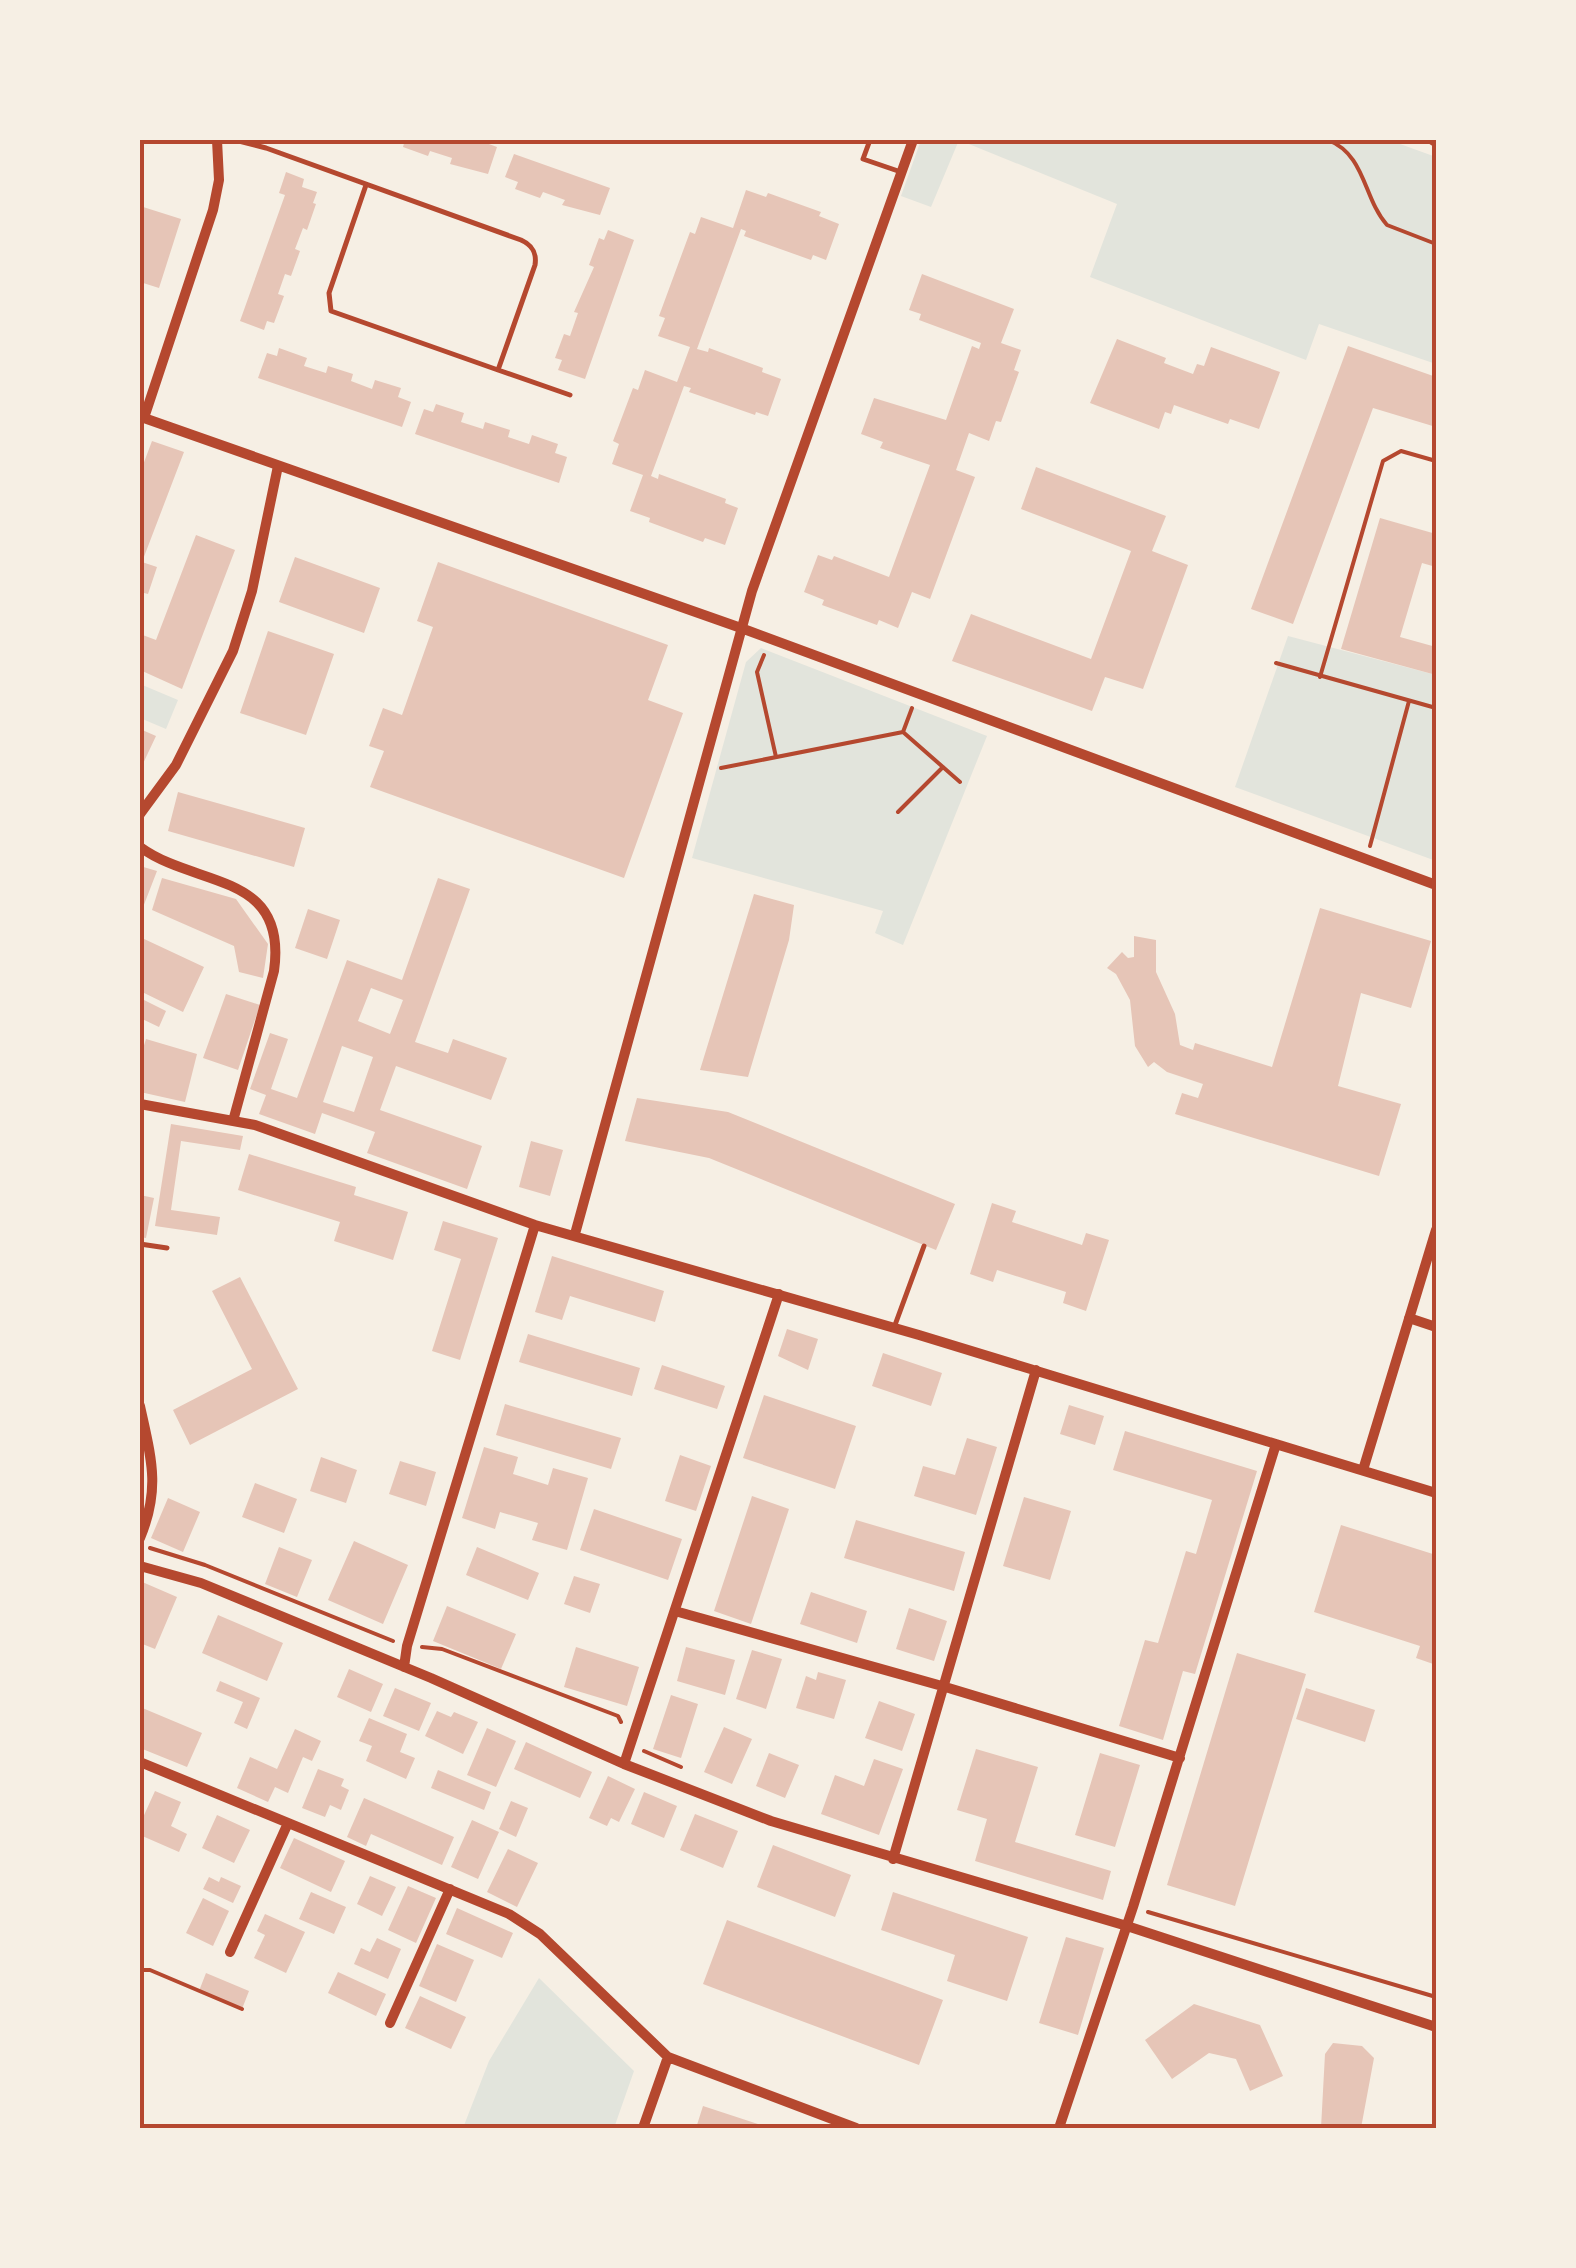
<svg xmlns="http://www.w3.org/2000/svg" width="1576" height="2268" font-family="Quicksand,sans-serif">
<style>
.green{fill:#e2e4dc}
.building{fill:#e6c5b7;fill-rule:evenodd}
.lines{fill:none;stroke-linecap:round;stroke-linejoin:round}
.path{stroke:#b5482f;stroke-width:4}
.service{stroke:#b5482f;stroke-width:5}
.minor{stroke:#b5482f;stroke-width:10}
.tertiary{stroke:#b5482f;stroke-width:12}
.neatline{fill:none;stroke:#b5482f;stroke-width:4}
</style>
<rect width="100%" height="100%" fill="#f6efe4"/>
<path class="green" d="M921 140H1389L1436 157V364L1319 324 1306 360 1090 277 1117 204 959 140 931 207 901 196Z
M1288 636 1436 675V861L1235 787Z
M761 648 987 736 903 945 875 933 883 911 692 858 746 662Z
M140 684 178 700 166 729 140 718Z
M539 1978 634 2071 614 2128H463L489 2061Z"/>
<path class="building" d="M405 140H478L497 147 488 174 450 164 452 158 430 151 428 156 403 147Z
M514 154 610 188 600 215 562 205 565 200 543 192 540 198 515 189 518 182 505 177Z
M286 172 304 179 302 187 317 192 313 203 316 204 307 230 303 228 295 249 300 251 291 276 285 274 278 294 284 296 274 323 267 321 264 330 240 321 285 195 279 193Z
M746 190 766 197 768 193 821 212 819 216 839 224 826 260 813 255 811 260 744 236 746 231 741 229 697 349 708 352 709 348 763 368 762 372 781 379 768 416 756 412 755 415 689 392 691 388 684 386 651 476 658 479 659 474 726 499 725 503 738 508 725 545 705 538 703 542 649 522 650 518 630 511 643 475 612 464 619 444 613 441 633 388 638 390 645 370 677 382 690 347 658 336 665 318 659 316 690 232 695 234 701 217 733 228Z
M140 206 181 219 159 288 140 282Z
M608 230 634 240 585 379 558 370 562 360 555 358 564 334 570 336 578 313 574 312 594 267 589 265 599 238 604 240Z
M922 274 1014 309 1001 343 1021 350 1014 370 1019 372 1001 422 996 421 989 441 969 433 956 470 975 477 930 599 912 592 898 628 879 620 877 625 822 605 824 600 804 592 818 555 832 560 834 556 889 577 930 465 880 448 883 442 861 434 874 398 946 420 972 346 979 349 981 343 919 320 921 314 909 310Z
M1117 339 1166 358 1164 363 1193 374 1197 364 1204 366 1211 347 1280 372 1259 429 1230 419 1228 424 1174 405 1171 414 1165 412 1159 429 1090 403Z
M1348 346 1436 377V427L1373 408 1293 624 1251 609Z
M279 348 307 358 304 366 326 373 328 366 353 374 351 381 372 389 375 380 401 388 398 397 411 402 402 427 258 378 267 353 277 356Z
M436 404 464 413 461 422 483 429 485 422 510 430 508 437 529 444 532 435 558 444 555 453 567 457 559 483 415 434 424 409 433 412Z
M152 441 184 452 142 562 157 567 148 594 140 592V473Z
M1036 467 1166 516 1152 551 1188 565 1143 689 1105 677 1092 711 952 661 971 614 1091 659 1131 551 1021 509Z
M1380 518 1436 534V567L1422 563 1400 637 1436 647V675L1341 649Z
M196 535 235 550 182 689 140 670V634L156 640Z
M295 557 380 588 364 633 279 602Z
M438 562 668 645 648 700 683 713 624 878 370 787 384 751 369 746 383 708 402 715 433 627 417 621Z
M268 631 334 654 306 735 240 713Z
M140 729 156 736 140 770Z
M178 792 305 828 294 867 168 831Z
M140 866 157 871 140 915Z
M162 878 236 899 268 944 263 978 239 972 234 946 152 910Z
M438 878 470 889 415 1042 448 1053 453 1039 507 1058 491 1100 396 1066 380 1110 482 1146 467 1189 367 1153 375 1132 322 1113 315 1134 259 1114 266 1095 250 1089 270 1033 288 1039 271 1089 297 1098 347 960 402 980ZM371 988 403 1000 390 1034 358 1021ZM342 1046 373 1057 354 1112 323 1102Z
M754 894 794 905 789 940 748 1077 700 1070Z
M1320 908 1431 941 1411 1008 1361 993 1338 1086 1401 1104 1379 1176 1175 1114 1182 1093 1198 1098 1203 1084 1167 1072 1154 1062 1148 1067 1135 1046 1130 1000 1116 974 1107 968 1122 952 1128 958 1134 957V936L1156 940V972L1175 1014 1180 1045 1193 1050 1195 1043 1272 1067Z
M308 909 340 920 327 959 295 948Z
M142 938 204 967 183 1012 140 991Z
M226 994 260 1005 238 1070 203 1058Z
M140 998 166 1011 159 1027 140 1018Z
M146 1039 197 1054 185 1102 140 1092V1058Z
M637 1098 728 1112 955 1204 936 1250 709 1158 625 1141Z
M171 1124 243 1136 240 1150 181 1141 171 1210 220 1217 217 1235 155 1226Z
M531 1141 563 1150 550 1196 519 1187Z
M249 1154 356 1187 354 1195 408 1212 393 1260 334 1241 340 1222 238 1190Z
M140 1195 154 1198 146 1238 140 1237Z
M992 1203 1016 1211 1012 1222 1082 1245 1086 1233 1109 1240 1086 1311 1063 1303 1066 1292 997 1270 993 1282 970 1274Z
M443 1221 498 1238 460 1360 432 1351 461 1259 434 1250Z
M552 1256 664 1291 655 1322 570 1296 562 1320 535 1312Z
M240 1277 298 1389 190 1445 173 1410 252 1369 212 1291Z
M787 1329 818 1339 808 1370 778 1356Z
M528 1334 640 1368 632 1396 519 1362Z
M883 1353 942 1373 931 1406 872 1386Z
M662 1365 725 1386 717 1409 654 1389Z
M764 1395 856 1426 835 1489 743 1458Z
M505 1404 621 1438 611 1469 496 1435Z
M1069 1405 1104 1416 1095 1445 1060 1434Z
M1125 1431 1257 1471 1195 1674 1183 1671 1163 1740 1119 1726 1145 1640 1158 1643 1186 1551 1196 1554 1212 1500 1113 1470Z
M967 1438 997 1447 976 1515 914 1496 923 1466 955 1475Z
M484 1447 518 1457 513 1474 548 1485 553 1468 588 1478 567 1550 532 1540 538 1523 500 1512 495 1529 462 1518Z
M680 1455 711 1466 696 1511 665 1501Z
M321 1457 357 1470 346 1503 310 1491Z
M400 1461 436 1472 426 1506 389 1494Z
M255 1483 297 1499 284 1533 242 1517Z
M752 1496 789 1509 751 1624 714 1611Z
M1024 1497 1071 1511 1050 1580 1003 1566Z
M168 1498 200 1512 183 1552 151 1538Z
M594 1509 682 1539 668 1580 580 1550Z
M856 1520 965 1552 954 1591 844 1558Z
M1341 1525 1436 1555V1665L1416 1658 1420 1646 1314 1612Z
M354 1541 408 1565 383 1624 328 1600Z
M279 1547 312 1560 297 1597 265 1584Z
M477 1547 539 1573 528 1600 466 1575Z
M574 1576 600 1584 590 1613 564 1604Z
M140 1581 177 1597 155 1649 140 1643Z
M811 1592 867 1611 857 1643 800 1624Z
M447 1606 516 1634 501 1669 433 1641Z
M909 1608 947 1621 934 1661 896 1649Z
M218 1615 283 1643 267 1681 202 1653Z
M576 1647 639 1667 627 1706 564 1687Z
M686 1647 735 1660 725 1695 677 1681Z
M752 1650 782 1659 766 1709 736 1699Z
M1237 1653 1306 1674 1235 1906 1167 1885Z
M349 1669 383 1684 371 1712 337 1697Z
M818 1672 846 1680 834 1719 796 1708 806 1676 816 1680Z
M220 1681 260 1698 247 1729 234 1723 243 1702 216 1691Z
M395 1688 431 1703 419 1731 383 1716Z
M1306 1688 1375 1710 1365 1742 1296 1719Z
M671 1695 698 1704 681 1758 653 1749Z
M879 1701 915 1714 902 1751 865 1738Z
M140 1707 202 1733 187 1767 140 1748Z
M437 1711 451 1717 454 1712 478 1722 463 1754 425 1736Z
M369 1718 407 1734 400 1752 415 1758 406 1779 366 1761 372 1746 359 1741Z
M724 1727 752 1739 732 1784 704 1772Z
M487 1728 516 1741 496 1787 467 1775Z
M295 1729 321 1741 312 1761 303 1757 288 1793 275 1787 268 1802 237 1788 250 1757 277 1769Z
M526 1742 592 1772 580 1798 514 1769Z
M976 1749 1038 1767 1015 1842 1111 1871 1103 1900 975 1861 987 1819 957 1810Z
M769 1753 799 1765 785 1798 756 1786Z
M1100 1753 1140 1765 1115 1847 1075 1835Z
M874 1759 903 1769 879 1835 821 1814 835 1775 864 1786Z
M318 1769 344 1779 341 1786 349 1790 341 1810 330 1805 325 1817 302 1808Z
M438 1770 491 1792 484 1810 431 1788Z
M608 1776 635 1789 619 1822 611 1818 607 1826 589 1818Z
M155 1791 181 1802 171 1826 187 1834 179 1852 140 1835V1824Z
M644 1792 677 1806 664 1838 631 1824Z
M364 1798 454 1837 442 1865 371 1834 366 1846 347 1837Z
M511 1801 528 1808 516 1837 499 1829Z
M695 1814 738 1831 723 1868 680 1850Z
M217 1815 250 1830 234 1863 202 1848Z
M472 1820 499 1832 478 1879 451 1867Z
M294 1838 345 1861 331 1892 280 1868Z
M773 1845 851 1875 835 1917 757 1887Z
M508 1849 538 1863 517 1907 487 1892Z
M370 1876 396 1887 382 1916 357 1904Z
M209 1877 219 1882 221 1877 241 1886 233 1903 203 1889Z
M408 1886 436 1898 416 1943 388 1930Z
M311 1892 346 1907 334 1934 299 1919Z
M893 1892 1028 1937 1007 2001 947 1981 955 1955 881 1930Z
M203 1898 229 1911 213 1946 186 1933Z
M457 1908 513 1933 502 1958 446 1934Z
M265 1914 305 1932 286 1973 254 1958 265 1935 257 1931Z
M727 1920 943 2000 919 2065 703 1984Z
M1066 1937 1104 1948 1078 2035 1039 2023Z
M377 1938 401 1949 388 1979 354 1964 361 1948 370 1952Z
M437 1944 474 1960 456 2002 419 1986Z
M338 1972 386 1994 376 2016 328 1993Z
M206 1973 249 1991 242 2009 199 1991Z
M420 1996 466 2017 451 2049 405 2028Z
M1194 2004 1260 2025 1283 2076 1250 2091 1236 2059 1209 2053 1172 2079 1145 2040Z
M1333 2043 1362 2046 1374 2058 1361 2128H1321L1325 2054Z
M703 2106 767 2127V2128H696Z"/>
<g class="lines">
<path class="path" d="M1328 140C1366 155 1363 198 1387 225L1436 244
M764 655 757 672 776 757
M1276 663 1436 708
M1320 677 1383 461 1401 451 1436 461
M903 732 912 708
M721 768 903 732 960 782
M898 812 943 767
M1370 846 1409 701
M150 1548 205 1565 393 1641
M422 1647 442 1649 618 1716 621 1722
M644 1751 681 1767
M1148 1912 1436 1997
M140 1970H150L242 2009"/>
<path class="service" d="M235 140 266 148 521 240C532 245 537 252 535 265L498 370 331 311 329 293 366 185
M870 140 863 159 901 172
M498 370 570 395
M140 1244 167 1248
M895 1325 924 1246"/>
<path class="minor" d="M217 140 219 180 213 210 144 418 741 628 1436 885
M140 814 176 765 233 651 252 591 278 466
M140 847C196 888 288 871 274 971L233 1121
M140 1104 255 1125 535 1225 919 1335 1436 1493
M575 1234 752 591 913 140
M1409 1318 1436 1327
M140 1406C151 1457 161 1488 140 1538
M1363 1470 1436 1230
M140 1566 201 1583 431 1678 624 1764 771 1821 1127 1926 1436 2027
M675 1611 942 1686 1180 1758
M404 1667 407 1646 535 1225
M140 1762 509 1914 540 1934 668 2057 856 2128
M624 1764 779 1294
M893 1859 1036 1370
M230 1952 288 1823
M390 2023 450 1889
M643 2128 668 2057
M1059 2128 1133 1907 1276 1444"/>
<path class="tertiary" d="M1434 140 1436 141"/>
</g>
<rect width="1576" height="2268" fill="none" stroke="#f6efe4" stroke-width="285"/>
<rect x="142" y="142" width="1292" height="1984" class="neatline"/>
</svg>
